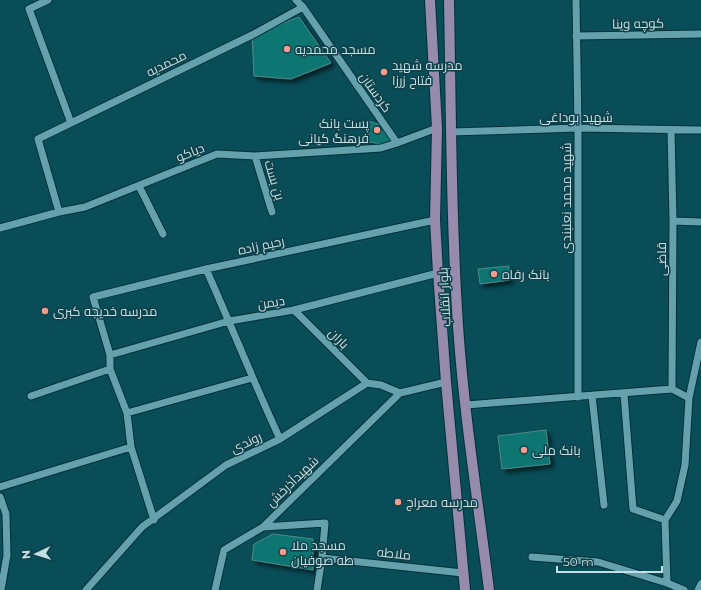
<svg xmlns="http://www.w3.org/2000/svg" width="701" height="590" font-family="Montserrat,Cairo,sans-serif">
<style>
.building{fill:#117472;stroke:#4d8b88;filter:url(#shadow)}
.lines{fill:none;stroke-linecap:round;stroke-linejoin:round}
.minor-casing{stroke:#003139;stroke-width:9}
.major-casing{stroke:#003139;stroke-width:12}
.minor{stroke:#65a1ad;stroke-width:7}
.major{stroke:#968aad;stroke-width:10}
.poi-dot{fill:#f49d8c;stroke:#114049;stroke-width:1.5}
.labels{text-anchor:middle;dominant-baseline:central;stroke-width:3;stroke-linejoin:round;paint-order:stroke}
.street-label{font-size:13px;fill:#c3e0e6;stroke:#114049}
.poi-label{font-size:13px;fill:#c3e0e6;stroke:#114049;text-anchor:start}
</style>
<defs>
<filter id="shadow"><feDropShadow dx="3.5" dy="3.5" stdDeviation="2" flood-color="#0009"/></filter>
</defs>
<rect width="100%" height="100%" fill="#084d58"/>
<path class="building" d="M299 17 331 63 291 79 254 76 252 35Z
M368 121 381 125 391 141 382 144 369 142Z
M509 266 510 280 480 284 478 269Z
M546 430 550 464 502 469 498 436Z
M273 534 313 539V570L252 560 254 544Z"/>
<g class="lines">
<defs>
<path id="minor" d="M48 0 29 9 71 123
M296 0 303 7 397 143 437 128
M576 0 578 128V397
M576 36 701 34
M671 130 673 221 672 389
M451 132 578 128 701 130
M255 156 272 212
M139 186 163 234
M59 212 38 139 252 35 303 7
M673 221 701 222
M0 228 59 212 85 207 217 154 255 156 381 148 397 143
M206 269C231 325 254 383 280 439
M294 310 367 383
M110 355 229 321 294 310 438 273
M624 394 633 509 665 520 677 501 685 465 689 398 701 342
M31 396 110 369
M592 396 604 505
M466 405 672 389 689 398
M127 413 252 378
M0 487 131 447
M0 497 6 514 7 555 1 590
M154 520 131 447 127 413 110 369V355L93 297 206 269 435 220
M665 520 667 583
M263 527 325 523 322 558 317 590
M532 557 598 562 667 583 684 590
M322 558 463 573
M86 590 142 527 226 465 280 439 367 383 381 385 400 393 446 382
M215 590 224 550 263 527 400 393
M698 590 701 584"/>
<path id="major" d="M430 0 437 128 435 220 438 273 446 382 465 590
M449 0C451 109 451 217 458 326 464 414 478 502 489 590"/>
</defs>
<use href="#minor" class="minor-casing"/>
<use href="#major" class="major-casing"/>
<use href="#minor" class="minor"/>
<use href="#major" class="major"/>
</g>
<g class="poi-dot">
<circle cx="287" cy="49" r="4"/>
<circle cx="384" cy="72" r="4"/>
<circle cx="377" cy="130" r="4"/>
<circle cx="494" cy="274" r="4"/>
<circle cx="45" cy="311" r="4"/>
<circle cx="524" cy="450" r="4"/>
<circle cx="398" cy="502" r="4"/>
<circle cx="283" cy="552" r="4"/>
</g>
<g class="labels">
<g class="street-label">
<text transform="translate(638 23) rotate(-1)">کوچه وینا</text>
<text transform="translate(166 63) rotate(-26)">محمدیه</text>
<text transform="translate(376 92) rotate(55)">کردستان</text>
<text x="576" y="117">شهید بوداغی</text>
<text transform="translate(190 152) rotate(-22)">دیاکو</text>
<text transform="translate(275 180) rotate(73)">بن بست</text>
<text transform="translate(566 198) rotate(-90)">شهید محمد نعلبندی</text>
<text transform="translate(261 245) rotate(-12)">رحیم زاده</text>
<text transform="translate(661 259) rotate(-90)">قاضی</text>
<text transform="translate(444 297) rotate(-93)">بلوار انقلاب</text>
<text transform="translate(271 302) rotate(-9)">دیمن</text>
<text transform="translate(339 338) rotate(45)">باران</text>
<text transform="translate(246 442) rotate(-25)">روندی</text>
<text transform="translate(292 481) rotate(-44)">شهیدآذرخش</text>
<text transform="translate(394 553) rotate(6)">ملاطه</text>
</g>
<g class="poi-label">
<text x="295" y="49">مسجد محمدیه</text>
<text x="392" y="65">مدرسه شهید<tspan x="392" dy="15">فتاح زرزا</tspan></text>
<text x="369" y="123" text-anchor="end">پست بانک<tspan x="369" dy="15">فرهنگ کیانی</tspan></text>
<text x="502" y="274">بانک رفاه</text>
<text x="53" y="311">مدرسه خدیجه کبری</text>
<text x="532" y="450">بانک ملی</text>
<text x="406" y="502">مدرسه معراج</text>
<text x="291" y="545">مسجد ملا<tspan x="291" dy="15">طه صوفیان</tspan></text>
</g>
</g>
<g transform="translate(36 554) rotate(266)" stroke="#114049" stroke-width="3" paint-order="stroke">
<path d="M0-3L7 15L0 10L-7 15Z" fill="#c3e0e6"/>
<text y="-6" font-size="11" font-weight="bold" text-anchor="middle" fill="#c3e0e6">N</text>
</g>
<path d="M557 566v6h105v-6" fill="none" stroke="#c3e0e6" stroke-width="2"/>
<text x="563" y="566" font-size="12" fill="#c3e0e6" stroke="#114049" stroke-width="3" paint-order="stroke">50 m</text>
</svg>
